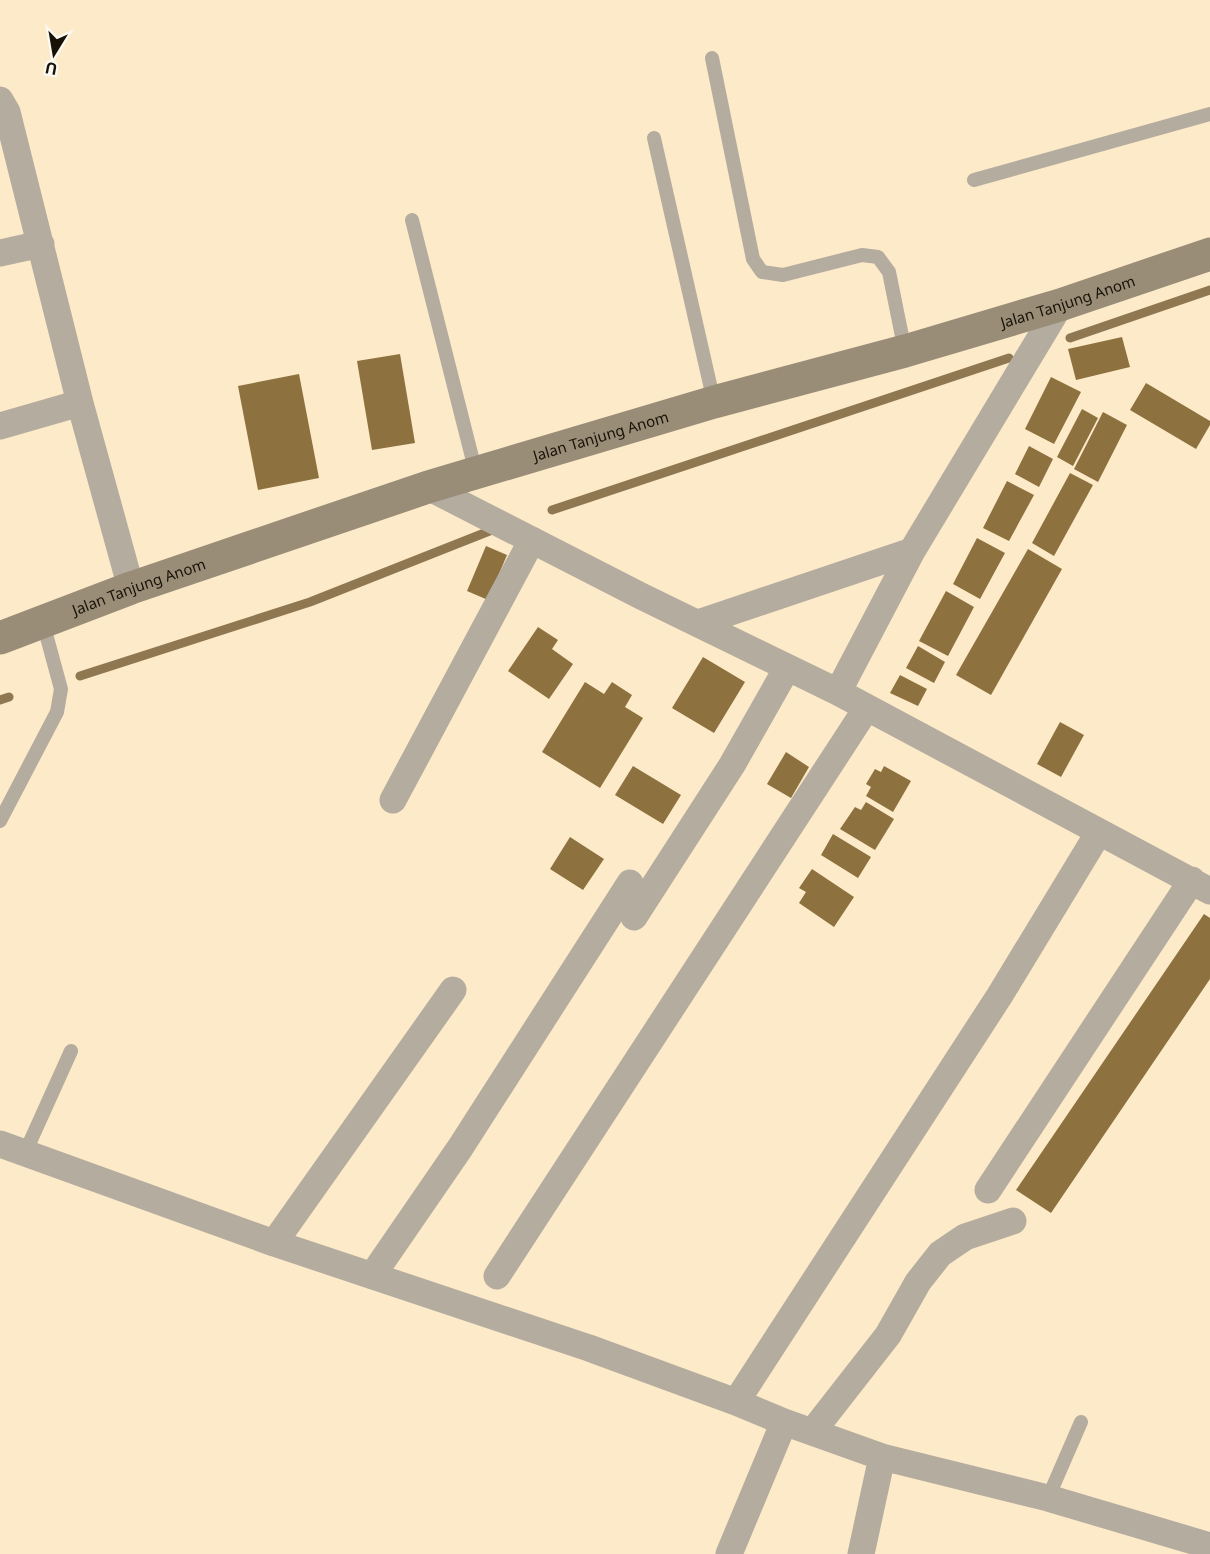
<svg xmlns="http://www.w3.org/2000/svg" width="1210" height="1554" font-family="'Noto Sans',sans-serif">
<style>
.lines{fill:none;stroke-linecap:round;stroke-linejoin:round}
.stream{stroke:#8f7851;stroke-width:9}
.building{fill:#8d713f}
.lane{stroke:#b4ac9e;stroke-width:14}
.street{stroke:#b4ac9e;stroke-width:27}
.secondary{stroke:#998d78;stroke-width:33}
.labels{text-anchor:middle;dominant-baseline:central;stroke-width:4.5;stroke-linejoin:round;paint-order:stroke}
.street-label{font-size:15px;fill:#181206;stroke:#fdf9f3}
</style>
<rect width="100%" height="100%" fill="#fdeac9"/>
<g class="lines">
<path class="stream" d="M1070 338 1210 290
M552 510 1009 358
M80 676 310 602 492 530
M0 700 9 697"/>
</g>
<path class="building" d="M1122 337 1130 367 1076 380 1068 349Z
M400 354 415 443 372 450 357 361Z
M299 374 319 478 258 490 238 386Z
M1051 377 1081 392 1054 444 1025 429Z
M1146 383 1210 421V425L1196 449 1130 410Z
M1082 409 1098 418 1073 466 1057 457Z
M1103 412 1127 425 1098 482 1074 469Z
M1029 446 1053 459 1039 487 1015 474Z
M1070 473 1093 485 1054 556 1032 543Z
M1007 481 1034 495 1009 541 983 528Z
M977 538 1005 553 980 599 953 584Z
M486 546 507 555 488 600 467 591Z
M1028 549 1062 569 991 695 956 675Z
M946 591 974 607 948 656 919 641Z
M538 627 558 640 552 649 573 664 549 699 508 671Z
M918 646 945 662 934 683 906 668Z
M703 657 745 682 714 733 672 708Z
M900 675 927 689 918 706 890 693Z
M585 682 604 694 612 682 632 695 625 707 643 718 600 788 542 752Z
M1060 722 1084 735 1061 777 1037 764Z
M786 752 809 767 791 798 767 784Z
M633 766 681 795 663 824 615 795Z
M884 766 911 781 893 812 866 796 871 787 866 784 875 769 881 772Z
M866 802 894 819 875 850 840 829 855 807 861 810Z
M833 834 871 857 858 878 821 855Z
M570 837 604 859 583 890 550 869Z
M812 869 854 897 834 927 799 903 806 892 799 888Z
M1204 914 1210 918V979L1051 1213 1016 1190Z"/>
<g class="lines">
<path class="lane" d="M712 58 753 259 762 272 783 275 862 255 878 257 889 272 905 351
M654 138 714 402
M974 180 1210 114
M412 220 476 473
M0 821 57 712 61 689 43 623
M25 1153 71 1051
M1048 1498 1081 1422"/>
<path class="street" d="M0 100 7 112 80 403 131 588
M0 253 41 244
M0 426 80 403
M428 487 641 596 838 692 1210 891
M698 623 912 551
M838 692 912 551 1060 305
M393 800 532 540
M634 917 732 765 787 668
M0 1144 274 1243 589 1348 736 1402 784 1422 882 1457 861 1554
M988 1190 1192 880
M274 1243 453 990
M372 1276 460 1148 630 883
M497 1276 866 709
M736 1402 1000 995 1099 832
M813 1431 888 1335 918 1282 940 1254 965 1237 1013 1221
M882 1457 1048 1498 1210 1546
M729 1554 784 1422"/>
<path class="secondary" id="s1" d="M0 638 131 588 428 487 714 402 905 351 1060 305 1210 254"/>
</g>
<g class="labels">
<g class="street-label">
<text stroke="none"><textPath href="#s1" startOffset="1120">Jalan Tanjung Anom</textPath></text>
<text stroke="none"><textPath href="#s1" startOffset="634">Jalan Tanjung Anom</textPath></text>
<text stroke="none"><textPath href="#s1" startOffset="148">Jalan Tanjung Anom</textPath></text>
</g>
</g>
<g transform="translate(54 54) rotate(191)" stroke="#fdf9f3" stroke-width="4.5" paint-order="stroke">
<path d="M0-4.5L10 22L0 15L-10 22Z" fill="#181206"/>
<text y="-9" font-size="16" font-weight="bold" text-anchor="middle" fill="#181206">U</text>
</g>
</svg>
